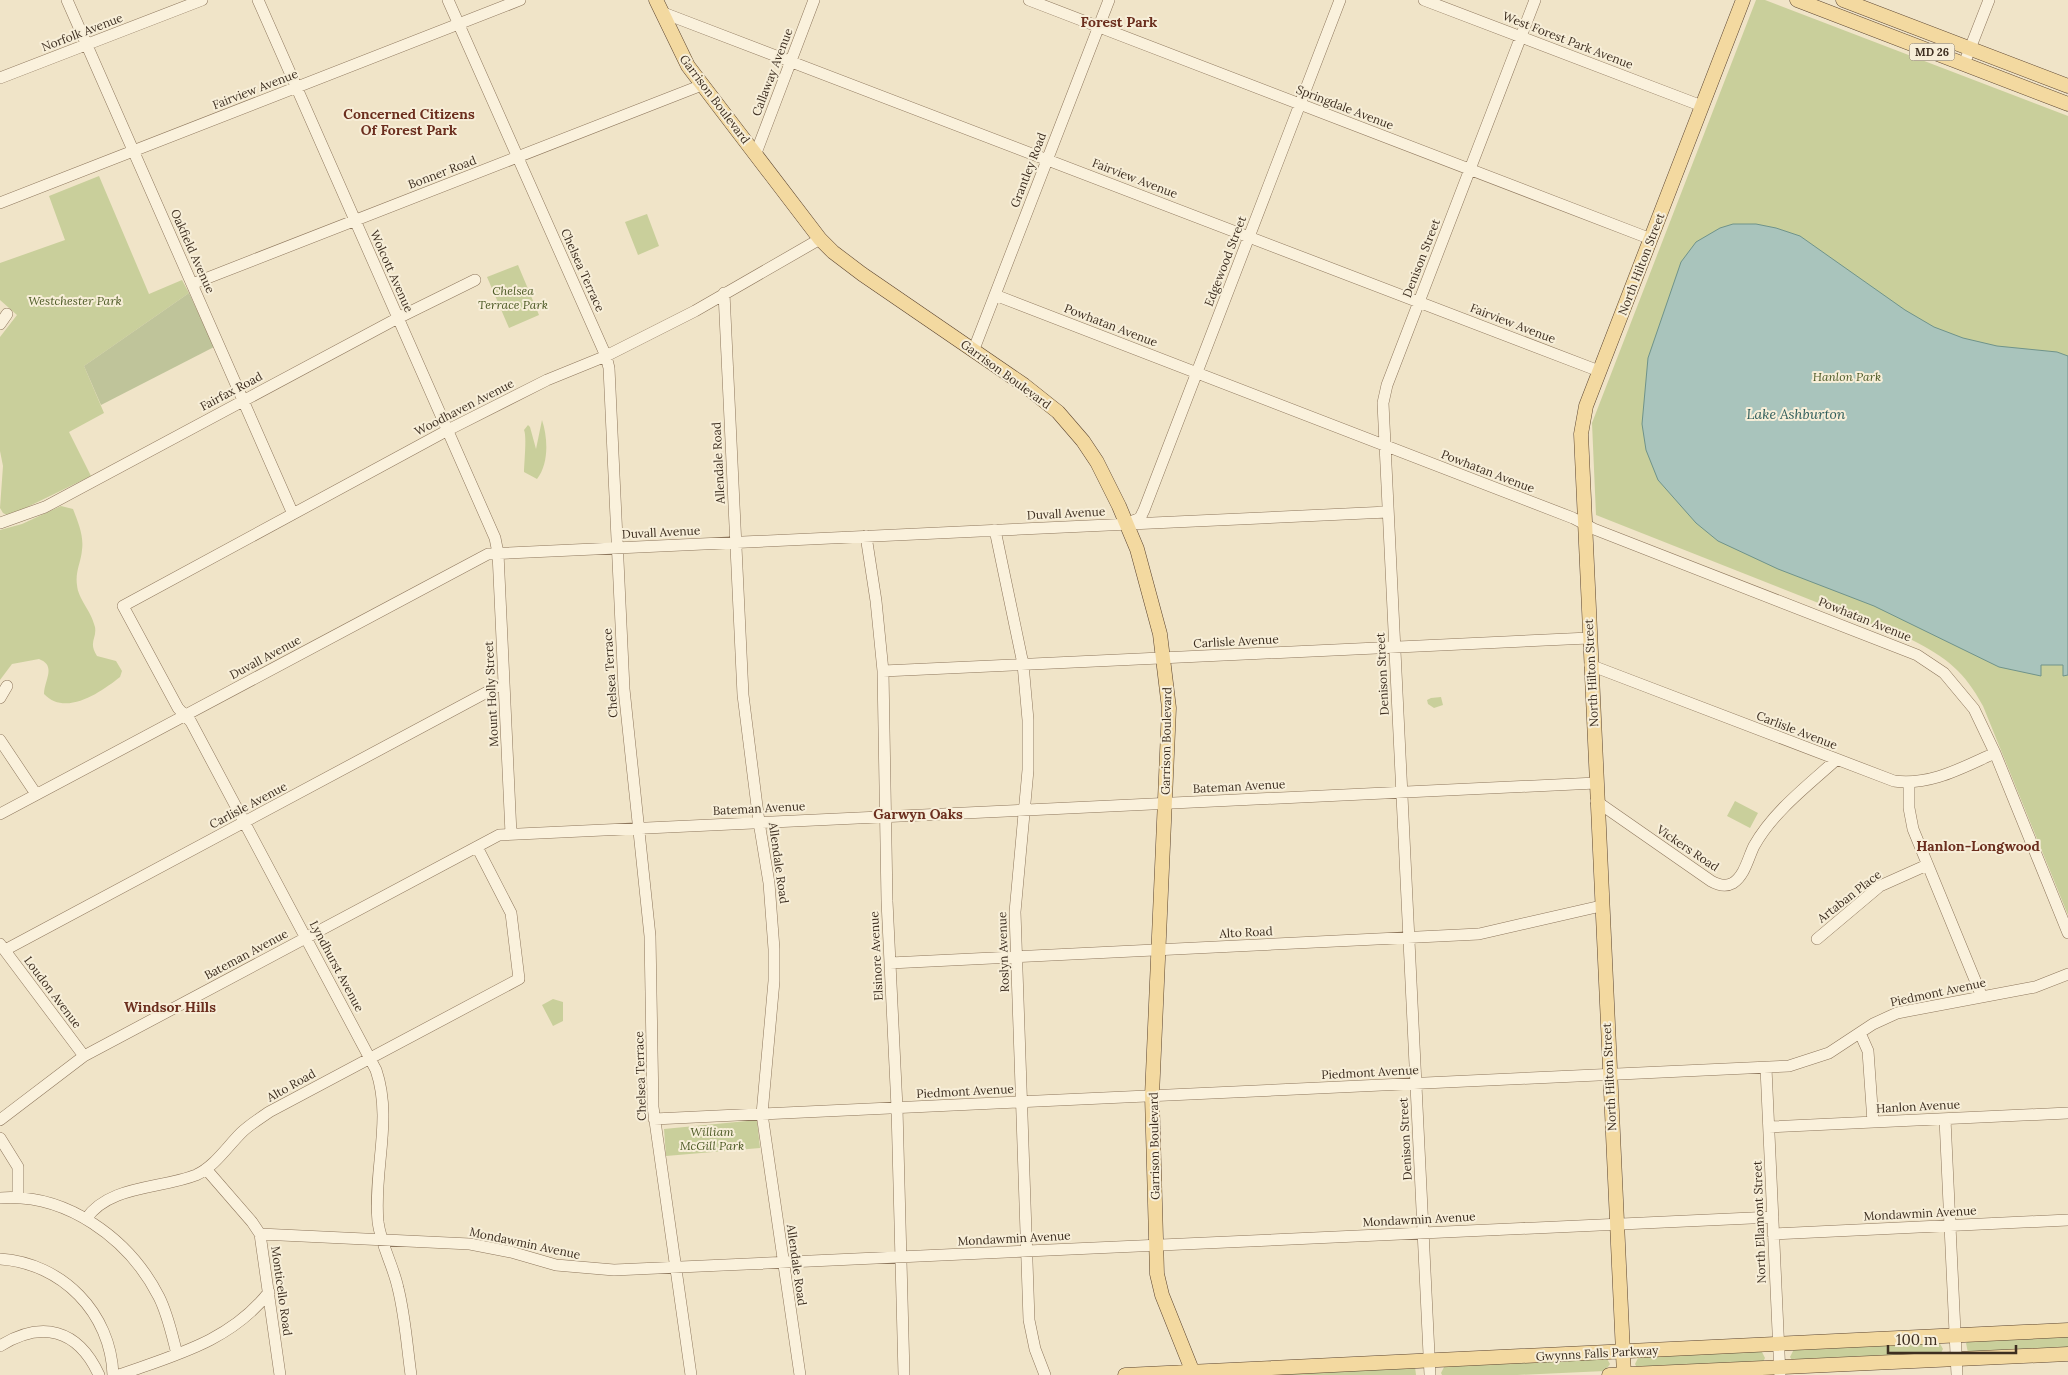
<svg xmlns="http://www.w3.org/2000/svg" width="2068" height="1375" font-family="Lora,serif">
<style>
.green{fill:#c9cf9b}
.cemetery{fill:#bfc49a}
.water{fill:#a9c4bc;stroke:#6f938a}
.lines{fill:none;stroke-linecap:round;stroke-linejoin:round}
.minor-casing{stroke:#8d765c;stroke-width:12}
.major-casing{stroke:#5b4430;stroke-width:15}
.minor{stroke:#faf1dc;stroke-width:11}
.major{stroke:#f3d9a0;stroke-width:14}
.labels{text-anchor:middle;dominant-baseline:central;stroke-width:4;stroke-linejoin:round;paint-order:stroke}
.shield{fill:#f7eed8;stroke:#756857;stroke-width:1}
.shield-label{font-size:11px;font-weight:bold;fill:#3d2e20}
.street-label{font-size:12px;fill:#3d2e20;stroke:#f7eed8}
.park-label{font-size:12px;font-style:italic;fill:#4d5a26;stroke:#f7eed8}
.neighbourhood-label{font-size:14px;font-weight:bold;fill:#6b2e1e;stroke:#f7eed8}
.water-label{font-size:14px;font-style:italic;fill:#2f5d5a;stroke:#f7eed8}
</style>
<rect width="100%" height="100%" fill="#f0e4c8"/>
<path class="green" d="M1756 0H1765L2068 116V915L1983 706C1964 671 1947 658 1912 640L1596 515 1592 423Z
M99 176 149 294 182 280 189 293 84 366 104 413 69 432 91 476 9 516 3 513 0 508 3 466 0 451V337L17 315 0 300V263L65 240 49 196Z
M647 214 659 246 638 255 625 222Z
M518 265 539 315 509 328 487 277Z
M542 420C548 438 549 464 537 479L524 472C524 464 527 436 524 430L528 425 530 427 536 449Z
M61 506 73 509C78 522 84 536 82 550 81 562 75 572 77 585 78 599 91 610 95 627 97 639 88 642 97 656L116 661 122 671 120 677C101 692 66 717 44 694 44 680 57 666 39 659L12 664 0 680V530L22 524Z
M1441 697 1443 705 1434 708 1428 704 1427 700 1431 698Z
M1735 801 1758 813 1750 828 1727 816Z
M553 999 563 1002V1021L553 1026 542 1005Z
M757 1120 760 1148 666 1156 664 1129Z
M2068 1334V1350L1968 1353 1966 1343 1969 1341Z
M1939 1342 1943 1349 1941 1353 1792 1360 1790 1357 1794 1349Z
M1761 1350 1765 1358 1763 1362 1637 1368 1635 1364 1639 1356Z
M1606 1357 1610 1364 1605 1371 1517 1375H1442L1441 1373 1445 1365Z
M1415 1367 1416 1375H1213Z"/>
<path class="cemetery" d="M189 293 214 347 101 405 84 366Z"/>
<path class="water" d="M1733 224H1756L1776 228 1800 236 1905 310 1934 327 1963 338 1997 346 2057 352 2068 356V675L2063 676V665H2041V676L1999 667 1874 606 1778 569 1718 541 1696 523 1658 480 1646 450 1642 424 1648 358 1681 262 1696 242 1720 228Z"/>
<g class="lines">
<defs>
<path id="minor" d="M67 0 293 514
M258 0 495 538 498 553 511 834
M448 0 606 356 609 368 624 689 650 936 653 1107 691 1375
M1029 0 1651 239
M1424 0 1702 106
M661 12 1599 371
M1964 64 1989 0
M0 78 202 0
M756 153 814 0
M0 203 520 0
M192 284 702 85
M724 293 743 695 759 822 769 883 774 949V981L762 1114 800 1375
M995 295 1573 518 1594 529 1917 655 1944 673 1974 709 1995 753 2068 933
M0 324 7 314
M974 349 1109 0
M1130 522 1140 518 1144 510 1340 0
M0 523 45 507 398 318 475 280
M995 530 1023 664 1028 720V770L1015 912 1029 1320 1035 1349 1045 1375
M866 536 876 601 883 671 887 901 897 1108 904 1375
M1590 665 1894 781C1931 786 1963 767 1995 753
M883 671 1589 638
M0 698 7 686
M0 740 36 794
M1909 783V808L1913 829 1982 997
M1596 801 1711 881C1718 885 1726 887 1733 883 1745 875 1748 858 1754 846 1773 812 1807 786 1836 760
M0 814 488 554 1388 512
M1817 939 1880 886 1927 865
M0 944 84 1056
M5 950 504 683
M890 963 1479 934 1601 906
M1860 1033 1868 1051 1873 1122
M1766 1068 1780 1375
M654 1119 1789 1066 1829 1053 1873 1024 1897 1013 2035 987 2068 974
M1945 1119 1957 1375
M0 1120 84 1056 499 835 1596 783
M1769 1127 2068 1113
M0 1138 18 1167V1197
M206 1169 252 1222 260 1234 280 1375
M0 1198C66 1193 129 1238 159 1297 168 1315 172 1335 177 1354
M86 1219C109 1185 161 1189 196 1175 214 1167 227 1147 241 1133 249 1125 259 1119 269 1112L519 979 511 913 477 847
M260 1234 470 1244 511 1252 556 1265 614 1270 1773 1217
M1773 1234 2068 1220
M0 1259C62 1263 111 1313 113 1375
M0 1346C42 1320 78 1329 99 1375
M119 1375C175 1355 231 1341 269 1292
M411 1375C407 1346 405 1316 398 1288 393 1265 381 1245 378 1222 373 1170 393 1120 376 1070L191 722 178 708 123 606 448 430 547 380 606 356 695 311 820 239
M1430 1375 1383 403 1387 385 1535 0"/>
<path id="major" d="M656 0 688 66 820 239 833 252 862 274 1024 385 1058 412 1083 441 1097 462 1119 506 1137 549 1160 634 1169 708 1152 1096 1157 1274 1162 1295 1194 1375
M1797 0 2068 104
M1843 0 2068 86
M1125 1375 2068 1330
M1609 1375 2068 1354
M1624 1375 1581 434 1586 406 1743 0"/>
</defs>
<use href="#minor" class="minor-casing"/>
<use href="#major" class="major-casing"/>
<use href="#minor" class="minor"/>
<use href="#major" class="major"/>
</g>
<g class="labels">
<rect class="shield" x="1909.5" y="43.5" width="45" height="17" rx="4"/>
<g class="shield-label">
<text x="1932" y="52">MD 26</text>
</g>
<g class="street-label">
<text transform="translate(82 32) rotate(-21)">Norfolk Avenue</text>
<text transform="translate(1568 40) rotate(21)">West Forest Park Avenue</text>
<text transform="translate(772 72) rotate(-69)">Callaway Avenue</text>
<text transform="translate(255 89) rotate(-21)">Fairview Avenue</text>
<text transform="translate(715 99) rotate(53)">Garrison Boulevard</text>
<text transform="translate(1345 107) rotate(21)">Springdale Avenue</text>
<text transform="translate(1028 170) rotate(-69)">Grantley Road</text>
<text transform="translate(442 172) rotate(-21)">Bonner Road</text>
<text transform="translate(1135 178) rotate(21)">Fairview Avenue</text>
<text transform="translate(193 251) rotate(66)">Oakfield Avenue</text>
<text transform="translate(1421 258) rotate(-69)">Denison Street</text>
<text transform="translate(1225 261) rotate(-69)">Edgewood Street</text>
<text transform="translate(1641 264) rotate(-69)">North Hilton Street</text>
<text transform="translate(583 270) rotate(66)">Chelsea Terrace</text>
<text transform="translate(392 271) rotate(66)">Wolcott Avenue</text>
<text transform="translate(1513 323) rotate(21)">Fairview Avenue</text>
<text transform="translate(1111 325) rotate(21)">Powhatan Avenue</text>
<text transform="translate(1006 374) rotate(36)">Garrison Boulevard</text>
<text transform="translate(231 391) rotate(-28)">Fairfax Road</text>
<text transform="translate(464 407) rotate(-27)">Woodhaven Avenue</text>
<text transform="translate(718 463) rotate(-93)">Allendale Road</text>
<text transform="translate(1488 471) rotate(21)">Powhatan Avenue</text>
<text transform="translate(1066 513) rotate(-3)">Duvall Avenue</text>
<text transform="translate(661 532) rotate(-3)">Duvall Avenue</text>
<text transform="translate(1865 619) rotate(22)">Powhatan Avenue</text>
<text transform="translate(1236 641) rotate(-3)">Carlisle Avenue</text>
<text transform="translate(265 657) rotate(-28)">Duvall Avenue</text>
<text transform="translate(610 673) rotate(-94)">Chelsea Terrace</text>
<text transform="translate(1591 673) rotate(-93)">North Hilton Street</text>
<text transform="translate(1382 674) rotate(-93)">Denison Street</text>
<text transform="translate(491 694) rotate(-93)">Mount Holly Street</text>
<text transform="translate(1797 730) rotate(21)">Carlisle Avenue</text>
<text transform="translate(1166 741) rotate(-89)">Garrison Boulevard</text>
<text transform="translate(1239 786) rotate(-3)">Bateman Avenue</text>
<text transform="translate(248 805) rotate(-28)">Carlisle Avenue</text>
<text transform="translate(759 808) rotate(-3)">Bateman Avenue</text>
<text transform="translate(1688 848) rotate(34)">Vickers Road</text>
<text transform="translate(779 863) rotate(82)">Allendale Road</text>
<text transform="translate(1849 896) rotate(-38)">Artaban Place</text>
<text transform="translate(1246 932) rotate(-3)">Alto Road</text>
<text transform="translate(1003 952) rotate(-92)">Roslyn Avenue</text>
<text transform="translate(246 954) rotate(-28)">Bateman Avenue</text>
<text transform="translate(876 956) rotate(-93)">Elsinore Avenue</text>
<text transform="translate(337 966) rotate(62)">Lyndhurst Avenue</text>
<text transform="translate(53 992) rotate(53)">Loudon Avenue</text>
<text transform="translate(1938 992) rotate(-12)">Piedmont Avenue</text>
<text transform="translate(1370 1072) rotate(-3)">Piedmont Avenue</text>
<text transform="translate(640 1076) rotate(-92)">Chelsea Terrace</text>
<text transform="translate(1609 1077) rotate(-93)">North Hilton Street</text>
<text transform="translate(291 1085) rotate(-29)">Alto Road</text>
<text transform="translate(965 1091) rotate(-3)">Piedmont Avenue</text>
<text transform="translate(1918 1106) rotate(-3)">Hanlon Avenue</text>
<text transform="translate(1405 1139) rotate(-93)">Denison Street</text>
<text transform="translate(1154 1146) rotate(-91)">Garrison Boulevard</text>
<text transform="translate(1920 1213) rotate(-3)">Mondawmin Avenue</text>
<text transform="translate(1419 1219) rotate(-3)">Mondawmin Avenue</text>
<text transform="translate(1759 1222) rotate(-92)">North Ellamont Street</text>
<text transform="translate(1014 1238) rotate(-3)">Mondawmin Avenue</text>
<text transform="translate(525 1243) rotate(12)">Mondawmin Avenue</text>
<text transform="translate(797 1265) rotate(82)">Allendale Road</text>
<text transform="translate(282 1291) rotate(82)">Monticello Road</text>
<text transform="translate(1597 1353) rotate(-3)">Gwynns Falls Parkway</text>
</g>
<g class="park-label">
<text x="513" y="290">Chelsea<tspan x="513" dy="14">Terrace Park</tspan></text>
<text x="75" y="300">Westchester Park</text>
<text x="1847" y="376">Hanlon Park</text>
<text x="712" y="1131">William<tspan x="712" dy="14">McGill Park</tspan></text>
</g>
<g class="neighbourhood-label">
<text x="1119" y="22">Forest Park</text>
<text x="409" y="114">Concerned Citizens<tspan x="409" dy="16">Of Forest Park</tspan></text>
<text x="918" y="814">Garwyn Oaks</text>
<text x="1978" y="846">Hanlon-Longwood</text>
<text x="170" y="1007">Windsor Hills</text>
</g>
<g class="water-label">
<text x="1796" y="414">Lake Ashburton</text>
</g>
</g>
<path d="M1888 1345v8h128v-8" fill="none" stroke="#3d2e20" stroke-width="2.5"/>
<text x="1896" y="1345" font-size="15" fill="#3d2e20" stroke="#f7eed8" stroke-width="4" paint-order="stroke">100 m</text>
</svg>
